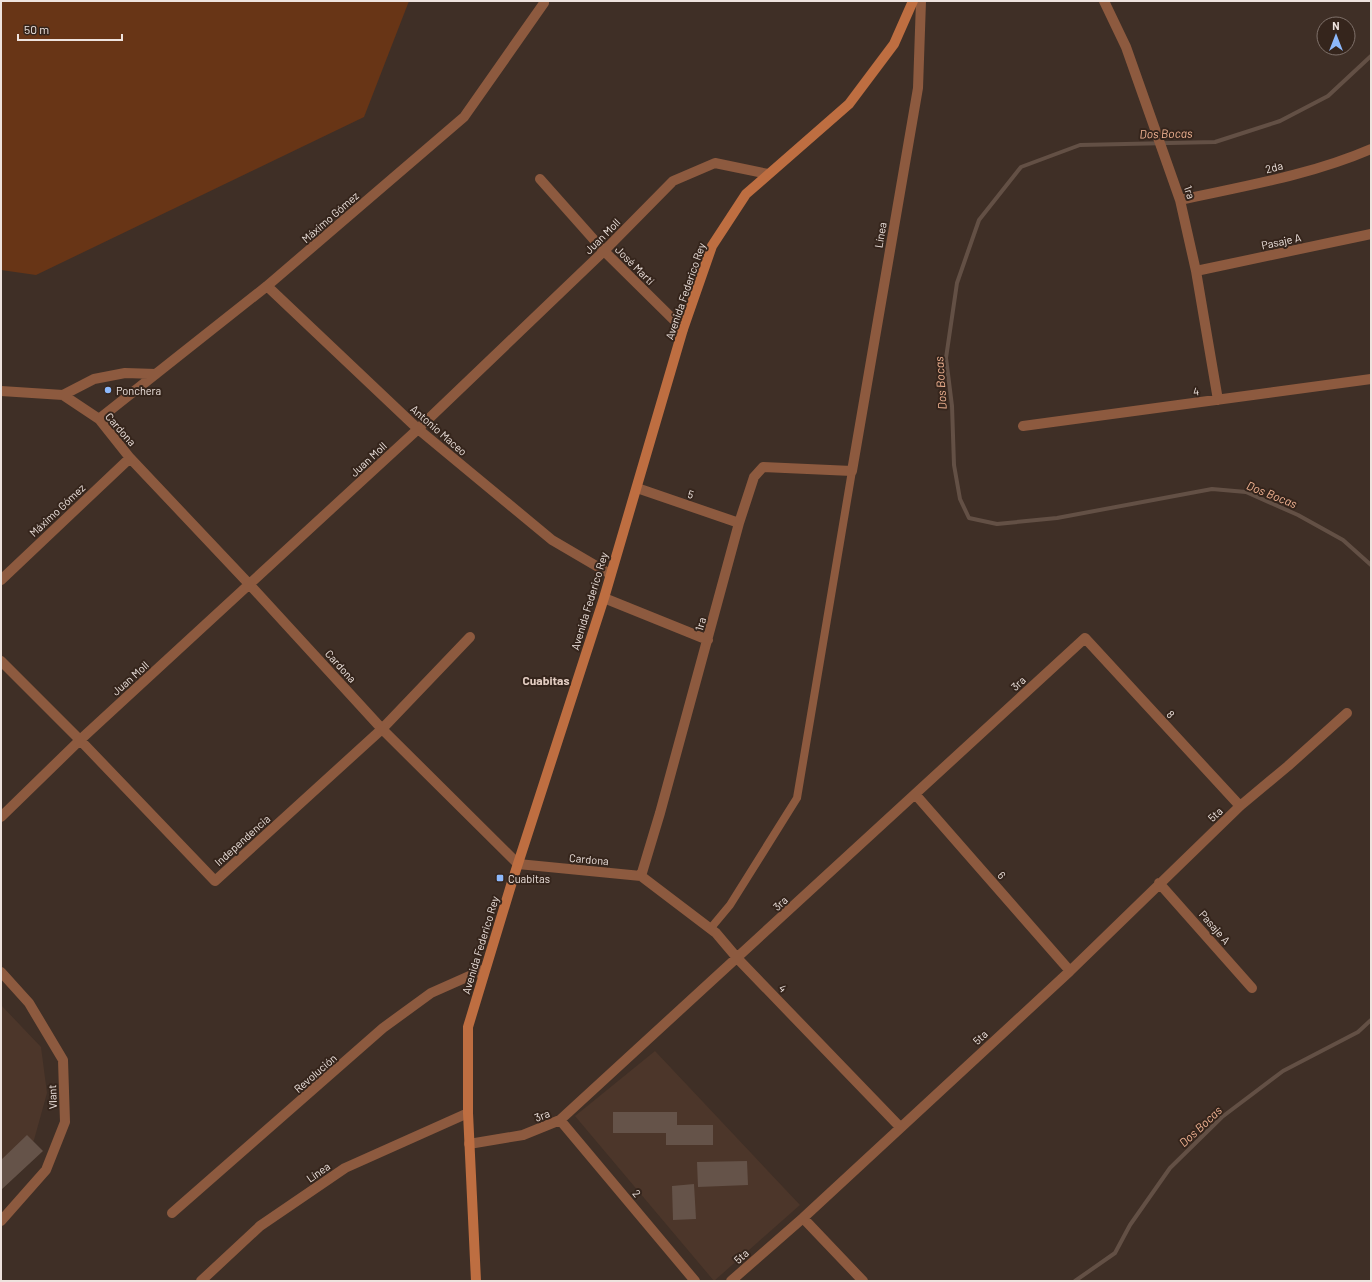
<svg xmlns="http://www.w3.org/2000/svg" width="1372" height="1282" font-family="Barlow,sans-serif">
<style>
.built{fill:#4c362a}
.green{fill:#683516}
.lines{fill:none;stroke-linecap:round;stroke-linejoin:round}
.stream{stroke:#635045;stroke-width:4}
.building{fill:#655349}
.service{stroke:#8d5a3f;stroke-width:8}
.minor{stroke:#8d5a3f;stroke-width:10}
.secondary{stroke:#be6e41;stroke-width:10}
.poi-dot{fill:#8db9fc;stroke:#35251c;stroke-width:1.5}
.labels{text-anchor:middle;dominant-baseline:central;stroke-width:4;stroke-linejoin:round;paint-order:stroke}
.street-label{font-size:11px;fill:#eee3de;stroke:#35251c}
.poi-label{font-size:11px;fill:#eee3de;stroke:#35251c;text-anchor:start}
.water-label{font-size:12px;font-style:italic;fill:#f4b594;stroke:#35251c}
.neighbourhood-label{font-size:12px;font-weight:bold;fill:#e3cdc2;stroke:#35251c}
</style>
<rect width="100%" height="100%" fill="#3f2f26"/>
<path class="built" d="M1 1005 41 1047 47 1093 34 1140 1 1176Z
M655 1051 800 1205 714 1281 575 1116Z"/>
<path class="green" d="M1 1H409L364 117 36 275 1 270Z"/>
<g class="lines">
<path class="stream" d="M1371 56 1328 96 1280 121 1215 142 1080 145 1021 167 979 220 957 283 946 358 952 406 954 465 960 499 969 518 997 524 1057 518 1212 489 1246 492 1298 515 1343 540 1371 565
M1075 1281 1115 1253 1130 1225 1170 1168 1222 1117 1283 1071 1358 1032 1371 1020"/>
</g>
<path class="building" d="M613 1112H677V1125H713V1145H666V1133H613Z
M27 1135 43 1151 1 1190V1160Z
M747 1161 748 1185 698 1187 697 1162Z
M694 1184 696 1219 673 1220 672 1186Z"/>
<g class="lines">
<path class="service" d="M710 929 730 905 797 798 852 471"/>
<path class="minor" d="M1104 1 1126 47 1180 200 1196 271 1218 400
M540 179 604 251 683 329
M1180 200C1244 186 1311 175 1371 149
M1196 271 1371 234
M267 286 418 429 552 540 610 574
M1 391 63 395 94 379 125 373 156 374
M63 395 99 419 130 458 250 585 382 729 518 864 641 876
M99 419 267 286 464 117 544 3V1
M1023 426 1371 379
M637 488 739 523
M1 580 130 458
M604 598 708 640
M1 661 80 740 215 881 382 729 470 637
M915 794 1070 971
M1 817 80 740 418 429 604 251 673 181 715 163 768 174
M641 876 660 813 739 523 754 477 763 467 852 471 918 88 921 1
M641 876 716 933 738 959 900 1127
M1159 883 1252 988
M1 972 29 1003 63 1060 65 1122 46 1170 1 1221
M560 1120 695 1281
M469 1144 523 1135 560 1120 1085 638 1240 806
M172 1213 383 1028 431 993 485 969
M803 1218 863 1281
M201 1281 260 1226 345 1168 468 1113
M731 1281 803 1218 1070 971 1240 806 1288 766 1347 713"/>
<path class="secondary" d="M476 1281 468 1113V1027L512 882 604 598 683 329 712 246 746 194 849 104 894 44 913 1"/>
</g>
<g class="poi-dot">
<circle cx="108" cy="390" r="4"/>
<rect x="496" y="874" width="8" height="8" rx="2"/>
</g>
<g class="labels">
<g class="street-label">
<text transform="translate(1274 167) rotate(-14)">2da</text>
<text transform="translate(1190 192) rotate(72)">1ra</text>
<text transform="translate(330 217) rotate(-41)">Máximo Gómez</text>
<text transform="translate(880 235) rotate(-80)">Línea</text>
<text transform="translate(602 236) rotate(-45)">Juan Moll</text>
<text transform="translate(1281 241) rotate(-12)">Pasaje A</text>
<text transform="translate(635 265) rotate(45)">José Martí</text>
<text transform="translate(685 291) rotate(-71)">Avenida Federico Rey</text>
<text transform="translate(1196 391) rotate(-7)">4</text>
<text transform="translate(121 429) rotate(49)">Cardona</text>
<text transform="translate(439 430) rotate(41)">Antonio Maceo</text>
<text transform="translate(368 459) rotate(-43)">Juan Moll</text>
<text transform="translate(691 494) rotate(19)">5</text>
<text transform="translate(57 510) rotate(-43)">Máximo Gómez</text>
<text transform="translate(589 601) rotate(-73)">Avenida Federico Rey</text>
<text transform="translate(700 624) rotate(-75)">1ra</text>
<text transform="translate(341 666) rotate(48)">Cardona</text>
<text transform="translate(130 678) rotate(-42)">Juan Moll</text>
<text transform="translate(1018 683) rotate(-43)">3ra</text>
<text transform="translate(1171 714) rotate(47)">8</text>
<text transform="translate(1215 814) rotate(-43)">5ta</text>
<text transform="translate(242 840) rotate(-42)">Independencia</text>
<text transform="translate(589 859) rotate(5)">Cardona</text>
<text transform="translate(1002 875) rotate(49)">6</text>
<text transform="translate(780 903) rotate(-43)">3ra</text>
<text transform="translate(1215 927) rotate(49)">Pasaje A</text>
<text transform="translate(480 945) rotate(-73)">Avenida Federico Rey</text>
<text transform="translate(783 988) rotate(46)">4</text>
<text transform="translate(980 1037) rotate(-43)">5ta</text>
<text transform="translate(315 1073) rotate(-41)">Revolución</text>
<text transform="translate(52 1097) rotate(-92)">Vlant</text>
<text transform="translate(542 1115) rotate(-22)">3ra</text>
<text transform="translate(318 1172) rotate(-35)">Línea</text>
<text transform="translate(637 1193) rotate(50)">2</text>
<text transform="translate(741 1256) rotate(-41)">5ta</text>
</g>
<g class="poi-label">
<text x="116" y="390">Ponchera</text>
<text x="508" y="878">Cuabitas</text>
</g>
<g class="water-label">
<text transform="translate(1166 133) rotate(-1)">Dos Bocas</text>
<text transform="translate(940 383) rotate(-94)">Dos Bocas</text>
<text transform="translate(1272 494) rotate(22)">Dos Bocas</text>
<text transform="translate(1200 1126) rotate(-43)">Dos Bocas</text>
</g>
<g class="neighbourhood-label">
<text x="546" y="680">Cuabitas</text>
</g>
</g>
<rect width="1372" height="1282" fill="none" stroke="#eee3de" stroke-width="4"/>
<g transform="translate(1336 36)"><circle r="19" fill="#35251c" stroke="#7f716a"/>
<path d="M0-3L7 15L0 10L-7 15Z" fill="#8db9fc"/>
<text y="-6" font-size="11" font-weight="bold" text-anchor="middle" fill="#eee3de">N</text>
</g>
<path d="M18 34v6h104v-6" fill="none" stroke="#eee3de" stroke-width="2"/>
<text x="24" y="34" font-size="12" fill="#eee3de" stroke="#35251c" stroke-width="3" paint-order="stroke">50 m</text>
</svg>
